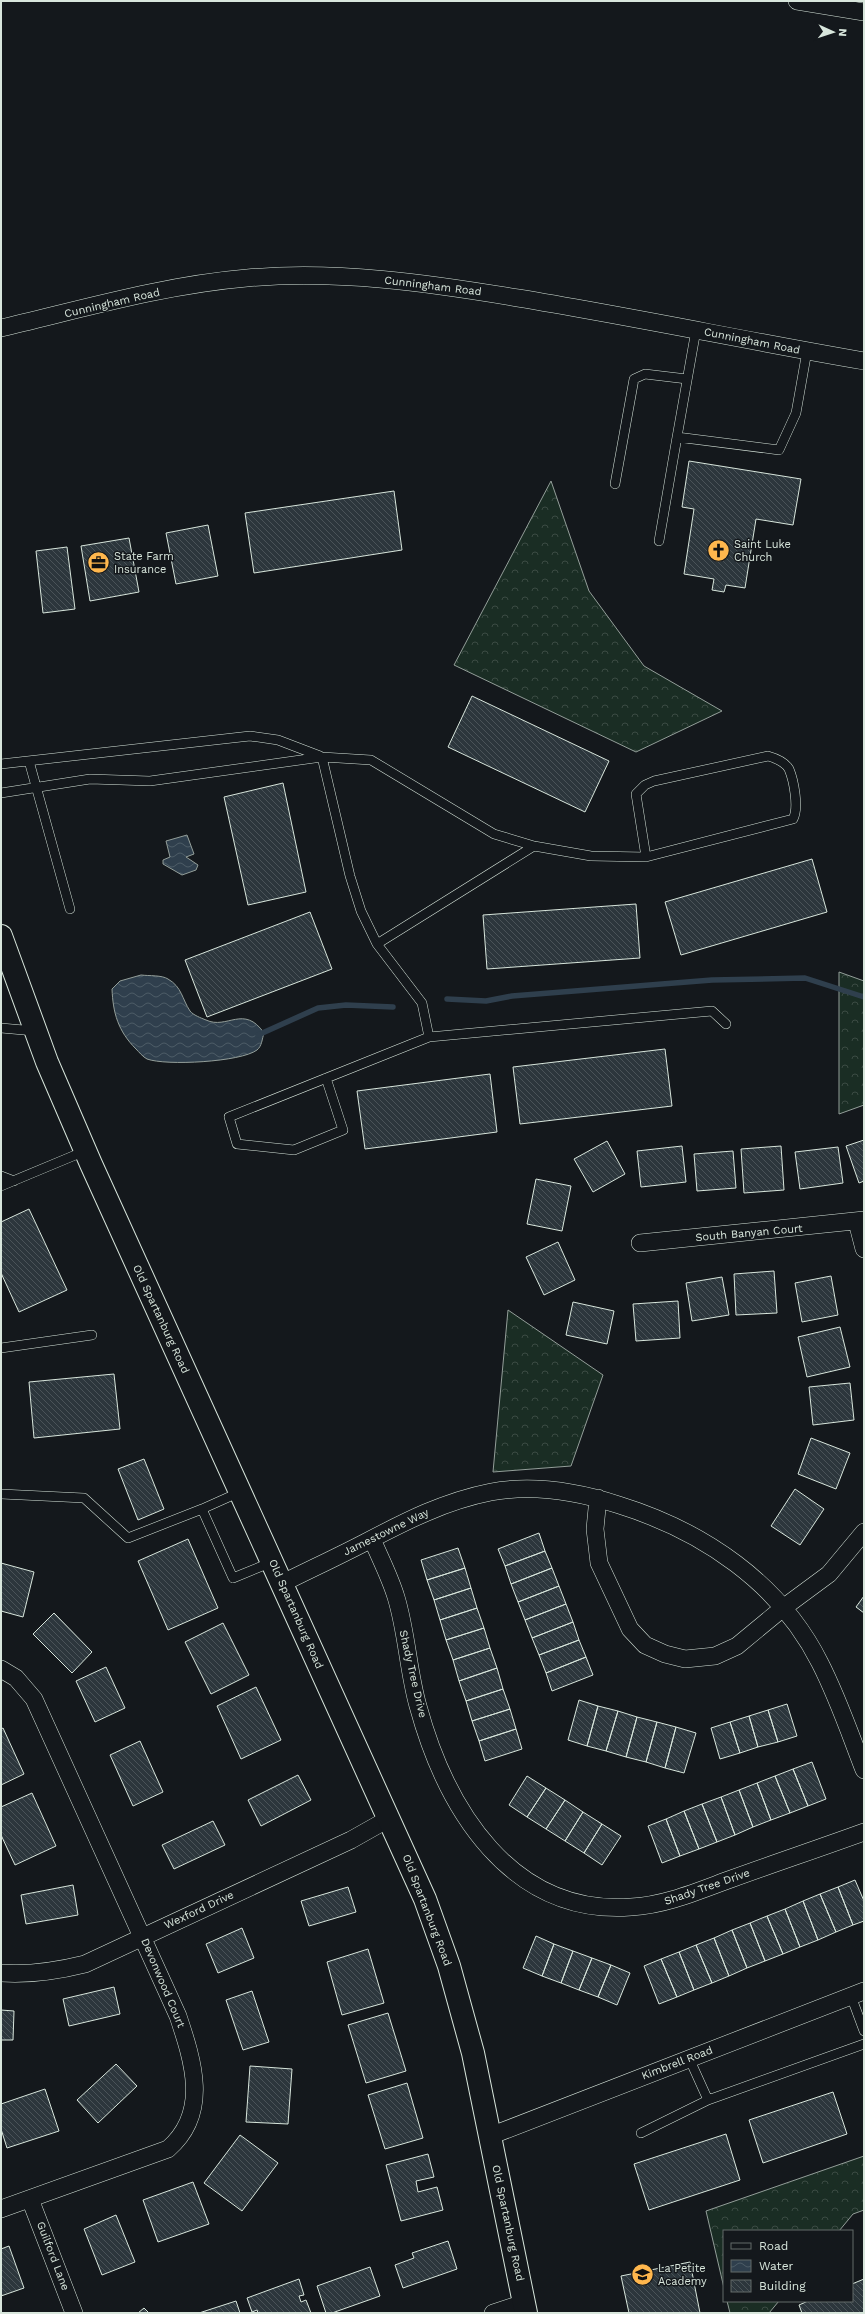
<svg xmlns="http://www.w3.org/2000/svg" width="865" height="2314" font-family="'Work Sans',sans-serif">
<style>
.forest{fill:url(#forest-crowns);stroke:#939e99}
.water{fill:url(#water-waves);stroke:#939e99}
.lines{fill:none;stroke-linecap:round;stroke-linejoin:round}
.stream{stroke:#2f3f4d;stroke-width:5.5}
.building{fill:url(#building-back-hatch);stroke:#d8e6dc}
.service-casing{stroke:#d8e6dc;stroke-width:10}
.minor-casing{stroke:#d8e6dc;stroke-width:18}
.secondary-casing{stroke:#d8e6dc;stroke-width:24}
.service{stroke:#14181c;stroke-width:9}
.minor{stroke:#14181c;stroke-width:17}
.secondary{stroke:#14181c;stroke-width:22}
.labels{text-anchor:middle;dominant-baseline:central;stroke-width:3;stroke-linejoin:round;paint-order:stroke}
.street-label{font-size:11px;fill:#d8e6dc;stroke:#14181c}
.poi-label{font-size:11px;fill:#d8e6dc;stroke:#14181c;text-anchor:start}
</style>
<defs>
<pattern id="forest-crowns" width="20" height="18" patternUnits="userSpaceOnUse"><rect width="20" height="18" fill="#1a2d24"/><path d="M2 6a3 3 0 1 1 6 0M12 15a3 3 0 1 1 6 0" fill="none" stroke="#3b4b43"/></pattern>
<pattern id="water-waves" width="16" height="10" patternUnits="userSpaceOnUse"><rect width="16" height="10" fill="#2f3f4d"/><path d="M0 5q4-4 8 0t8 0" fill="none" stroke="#4c5b66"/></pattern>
<pattern id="building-back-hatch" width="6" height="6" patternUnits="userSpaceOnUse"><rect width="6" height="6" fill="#2c363c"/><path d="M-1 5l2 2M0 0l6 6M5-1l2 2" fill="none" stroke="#4a5358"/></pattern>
</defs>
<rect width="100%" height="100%" fill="#14181c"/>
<path class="forest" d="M551 481 589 591 644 666 722 711 636 752 454 665Z
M839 972 864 981V1105L839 1114Z
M508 1310 603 1375 571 1466 493 1472Z
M864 2156V2210L853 2214 839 2231H724V2288L706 2211Z
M727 2301H779L769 2313H730Z"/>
<path class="water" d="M187 835 194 854 186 857 198 865 196 870 182 875 163 864V860L170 857 166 841Z
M141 975C149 976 162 975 168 979 182 987 182 999 190 1011 193 1015 201 1018 206 1020 227 1030 244 1004 264 1033 262 1039 262 1046 257 1050 241 1062 166 1066 147 1059 143 1057 139 1052 136 1049 118 1031 113 1013 112 989L120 981Z"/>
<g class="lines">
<path class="stream" d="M447 999 486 1001 512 996 712 980 805 978 864 997
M258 1035 318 1008 346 1005 393 1007"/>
</g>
<path class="building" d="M689 461 801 479 793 525 756 519 745 588 726 585 724 592 712 590 714 579 684 574 694 509 682 507Z
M394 491 402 550 254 573 245 513Z
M208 525 218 576 176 584 166 533Z
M129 538 139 592 90 601 81 546Z
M67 547 75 609 43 613 36 551Z
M472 696 609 761 585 812 448 747Z
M283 783 306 892 248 905 224 797Z
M812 859 827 912 681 955 665 902Z
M636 904 640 958 487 969 483 915Z
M310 912 332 969 207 1017 185 960Z
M665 1049 672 1106 520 1124 513 1067Z
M490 1074 497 1132 365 1149 357 1091Z
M864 1140V1181L859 1183 846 1146Z
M607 1141 625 1174 593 1192 574 1159Z
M682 1146 686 1182 641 1187 637 1151Z
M781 1146 784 1190 744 1193 741 1149Z
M838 1147 843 1183 800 1189 795 1152Z
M733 1151 736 1188 697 1191 694 1154Z
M536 1179 571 1186 562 1231 527 1224Z
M29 1209 67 1290 19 1312 1 1273V1222Z
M558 1242 575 1280 544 1295 526 1257Z
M774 1271 777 1313 736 1315 734 1274Z
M831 1276 838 1315 802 1322 795 1283Z
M722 1277 729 1315 692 1321 686 1283Z
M678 1301 680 1338 636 1341 633 1304Z
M573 1302 614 1311 607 1344 566 1335Z
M840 1327 850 1367 807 1377 798 1337Z
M114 1374 120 1429 34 1438 29 1382Z
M850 1383 854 1420 813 1425 809 1387Z
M811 1438 850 1453 836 1489 798 1474Z
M144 1459 164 1509 138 1520 118 1469Z
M795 1489 824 1509 800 1545 771 1526Z
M539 1533 545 1551 505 1566 498 1549Z
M188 1539 218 1608 168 1630 138 1561Z
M458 1548 465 1568 427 1580 421 1560Z
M545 1551 552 1568 511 1584 505 1566Z
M1 1563 34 1572 23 1617 1 1611Z
M465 1568 471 1588 434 1600 427 1580Z
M552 1568 559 1586 518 1602 511 1584Z
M559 1586 566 1604 525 1620 518 1602Z
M471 1588 477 1608 440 1620 434 1600Z
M864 1596V1613L856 1607Z
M566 1604 573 1622 532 1638 525 1620Z
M477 1608 484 1628 446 1640 440 1620Z
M54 1613 92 1652 72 1673 33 1634Z
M573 1622 579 1640 539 1655 532 1638Z
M223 1623 249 1675 211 1694 185 1642Z
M484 1628 490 1648 453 1660 446 1640Z
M579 1640 586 1657 546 1673 539 1655Z
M490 1648 497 1668 459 1681 453 1660Z
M586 1657 593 1675 552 1691 546 1673Z
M106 1667 125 1708 95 1722 76 1681Z
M497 1668 503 1689 466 1701 459 1681Z
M256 1687 281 1740 241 1759 217 1706Z
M503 1689 510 1709 472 1721 466 1701Z
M579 1700 598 1706 587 1746 568 1740Z
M787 1704 797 1736 778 1742 768 1710Z
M598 1706 618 1711 606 1751 587 1746Z
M510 1709 516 1729 479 1741 472 1721Z
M768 1710 778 1742 758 1747 749 1716Z
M618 1711 637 1717 626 1757 606 1751Z
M749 1716 758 1747 740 1753 730 1722Z
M637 1717 657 1722 646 1762 626 1757Z
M657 1722 676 1727 665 1768 646 1762Z
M730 1722 740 1753 720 1759 711 1728Z
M676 1727 696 1733 684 1773 665 1768Z
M3 1728 24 1774 1 1785V1729Z
M516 1729 522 1749 485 1761 479 1741Z
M140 1741 163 1792 133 1806 110 1755Z
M812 1762 826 1799 808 1806 793 1769Z
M793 1769 808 1806 790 1813 775 1776Z
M298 1775 311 1800 261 1826 248 1800Z
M527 1776 546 1788 527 1817 509 1805Z
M775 1776 790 1813 771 1820 757 1783Z
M757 1783 771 1820 753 1827 739 1790Z
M546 1788 565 1800 546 1829 527 1817Z
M739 1790 753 1827 735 1835 721 1797Z
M32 1793 56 1846 15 1865 1 1835V1807Z
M721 1797 735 1835 717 1842 702 1804Z
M565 1800 583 1812 565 1841 546 1829Z
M702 1804 717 1842 699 1849 684 1811Z
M684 1811 699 1849 680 1856 666 1819Z
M583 1812 602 1824 584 1853 565 1841Z
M666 1819 680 1856 662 1863 648 1826Z
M213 1821 225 1845 174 1869 162 1845Z
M602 1824 621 1836 602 1865 584 1853Z
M855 1880 864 1901V1921L853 1925 838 1887Z
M73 1885 78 1915 26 1924 21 1895Z
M348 1887 356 1912 309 1926 301 1901Z
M838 1887 853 1925 836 1932 820 1894Z
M820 1894 836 1932 818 1940 803 1901Z
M803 1901 818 1940 800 1947 785 1909Z
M785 1909 800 1947 783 1954 767 1916Z
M767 1916 783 1954 765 1961 750 1923Z
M750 1923 765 1961 747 1968 732 1930Z
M242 1928 254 1958 218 1973 206 1944Z
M732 1930 747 1968 729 1976 714 1938Z
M536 1936 554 1944 542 1976 523 1968Z
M714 1938 729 1976 712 1983 696 1945Z
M554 1944 573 1951 561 1983 542 1976Z
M696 1945 712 1983 694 1990 679 1952Z
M368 1949 384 2003 342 2015 327 1962Z
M573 1951 592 1958 579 1990 561 1983Z
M679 1952 694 1990 677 1997 661 1959Z
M592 1958 611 1965 598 1997 579 1990Z
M661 1959 677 1997 659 2004 644 1966Z
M611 1965 630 1973 617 2005 598 1997Z
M114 1987 120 2014 69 2026 63 1999Z
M252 1991 269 2042 243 2050 226 2000Z
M1 2010 14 2011 13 2040H1Z
M388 2013 406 2071 366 2083 348 2025Z
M116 2064 137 2086 98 2123 77 2100Z
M250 2066 292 2069 288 2124 246 2122Z
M407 2083 423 2138 385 2149 368 2095Z
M45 2089 59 2131 7 2148 1 2129V2104Z
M833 2092 847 2134 763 2163 749 2120Z
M726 2134 740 2180 649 2210 634 2164Z
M240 2135 278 2163 242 2211 204 2183Z
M428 2154 434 2177 416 2181 418 2192 437 2187 443 2210 401 2221 386 2165Z
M193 2182 209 2224 158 2242 143 2200Z
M116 2215 135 2262 102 2275 84 2229Z
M448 2241 457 2269 403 2288 395 2265 414 2258 412 2253Z
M9 2246 24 2288 1 2296V2249Z
M690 2262 700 2313H627H629L621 2276Z
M370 2267 380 2296 332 2313H326L317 2286Z
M299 2279 304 2295 299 2296 301 2302 306 2300 311 2313H258L257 2310 252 2312 247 2298Z
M864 2279V2313H802L799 2305 808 2301H852V2284Z
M236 2301 240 2313H199Z
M144 2308 149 2313H138Z"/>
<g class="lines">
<defs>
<path id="service" d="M696 330 677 437 779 450 796 413 807 351
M615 484 634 379 645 374 687 379
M659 541 677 437
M322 757 350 876 361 911 377 944 534 846
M29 761 70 909
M1 764 250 736 278 740 320 756
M1 793 90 779 150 781 322 757 371 760 494 834 534 846 591 856 646 857 793 819C799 808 794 781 789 769 785 762 775 758 768 756L654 781 645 785 636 794 646 857
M377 944 422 1003 429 1037 712 1011 726 1024
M1 1028 35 1031
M326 1078 343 1130 294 1150 237 1144 229 1117 429 1037
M1 1176 14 1181
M1 1186 85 1151
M1 1348 92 1335
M1 1494 84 1498 128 1538 202 1509 240 1492
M202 1509 233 1578 272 1562
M851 1996 864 2031
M689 2058 708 2100 864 2044
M641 2133 708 2100"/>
<path id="minor" d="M797 1 864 12
M1 328C82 309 164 285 247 278 337 270 428 283 518 298 634 317 748 341 864 361
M857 1222 864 1249
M640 1243 864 1220
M598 1498 595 1529 599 1563 630 1629 645 1645 665 1654 685 1659 715 1656 737 1646 783 1608 829 1574 864 1532
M372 1539C380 1558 390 1577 396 1597 407 1633 408 1671 418 1706 446 1809 511 1916 631 1907 666 1905 698 1891 731 1879 775 1863 820 1848 864 1832
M281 1584C309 1570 337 1557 364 1543 406 1521 445 1501 491 1492 534 1484 579 1492 619 1505 703 1531 780 1583 820 1663 838 1698 850 1734 864 1770
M1 1669 16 1678 34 1699 178 2016C193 2061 210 2113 168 2149L1 2209
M1 1973C30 1975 57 1971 85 1964L351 1840 390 1818
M490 2136 864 1991
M30 2199 74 2313
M493 2313 524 2303"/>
<path id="secondary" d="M1 936 47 1062 91 1164 425 1899 449 1966 473 2053 526 2313"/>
</defs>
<use href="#service" class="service-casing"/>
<use href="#minor" class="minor-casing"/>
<use href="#secondary" class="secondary-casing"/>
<use href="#service" class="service"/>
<use href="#minor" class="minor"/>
<use href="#secondary" class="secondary"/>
</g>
<defs>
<symbol id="church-disc" viewBox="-11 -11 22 22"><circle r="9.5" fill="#ffb74d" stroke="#14181c"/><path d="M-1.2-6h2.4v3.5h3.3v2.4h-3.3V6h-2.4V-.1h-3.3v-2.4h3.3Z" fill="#111"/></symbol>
<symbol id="office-disc" viewBox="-11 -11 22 22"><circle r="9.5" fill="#ffb74d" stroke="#14181c"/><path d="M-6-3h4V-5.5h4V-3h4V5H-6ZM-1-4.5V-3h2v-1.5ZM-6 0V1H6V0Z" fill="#111"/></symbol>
<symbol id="school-disc" viewBox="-11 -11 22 22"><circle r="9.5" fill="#ffb74d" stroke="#14181c"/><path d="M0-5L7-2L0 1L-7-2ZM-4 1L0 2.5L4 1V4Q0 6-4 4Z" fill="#111"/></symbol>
</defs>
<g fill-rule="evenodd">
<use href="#church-disc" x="706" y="538" width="25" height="25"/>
<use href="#office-disc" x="86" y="550" width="25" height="25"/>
<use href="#school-disc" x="630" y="2262" width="25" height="25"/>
</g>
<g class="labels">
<g class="street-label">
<text transform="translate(433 286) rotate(7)">Cunningham Road</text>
<text transform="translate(112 303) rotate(-13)">Cunningham Road</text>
<text transform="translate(752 341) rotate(11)">Cunningham Road</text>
<text transform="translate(749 1233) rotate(-5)">South Banyan Court</text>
<text transform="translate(161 1319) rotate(65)">Old Spartanburg Road</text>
<text transform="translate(386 1532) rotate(-26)">Jamestowne Way</text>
<text transform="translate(296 1614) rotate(66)">Old Spartanburg Road</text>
<text transform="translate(413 1674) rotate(77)">Shady Tree Drive</text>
<text transform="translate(707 1887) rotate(-19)">Shady Tree Drive</text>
<text transform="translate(199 1910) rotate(-25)">Wexford Drive</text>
<text transform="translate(427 1910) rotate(69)">Old Spartanburg Road</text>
<text transform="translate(163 1983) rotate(67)">Devonwood Court</text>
<text transform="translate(677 2063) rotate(-21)">Kimbrell Road</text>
<text transform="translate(508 2223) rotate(78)">Old Spartanburg Road</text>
<text transform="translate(53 2256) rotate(69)">Guilford Lane</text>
</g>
<g class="poi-label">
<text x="734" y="544">Saint Luke<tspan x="734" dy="13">Church</tspan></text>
<text x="114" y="556">State Farm<tspan x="114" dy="13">Insurance</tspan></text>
<text x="658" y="2268">La Petite<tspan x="658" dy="13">Academy</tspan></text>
</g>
</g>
<rect width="865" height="2314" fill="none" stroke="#d8e6dc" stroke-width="4"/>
<rect x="723" y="2230" width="130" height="72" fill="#14181c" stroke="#626a69"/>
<rect x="731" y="2243" width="20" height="6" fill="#14181c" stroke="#626a69"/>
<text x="759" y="2250" font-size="12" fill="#d8e6dc">Road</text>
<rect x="731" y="2260" width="20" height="12" fill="url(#water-waves)" stroke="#626a69"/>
<text x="759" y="2270" font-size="12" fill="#d8e6dc">Water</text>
<rect x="731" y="2280" width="20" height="12" fill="url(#building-back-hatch)" stroke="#626a69"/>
<text x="759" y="2290" font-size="12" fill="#d8e6dc">Building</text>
<g transform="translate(833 32) rotate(93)" stroke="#14181c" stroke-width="3" paint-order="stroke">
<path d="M0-3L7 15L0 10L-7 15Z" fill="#d8e6dc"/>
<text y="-6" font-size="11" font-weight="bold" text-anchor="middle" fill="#d8e6dc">N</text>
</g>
</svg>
